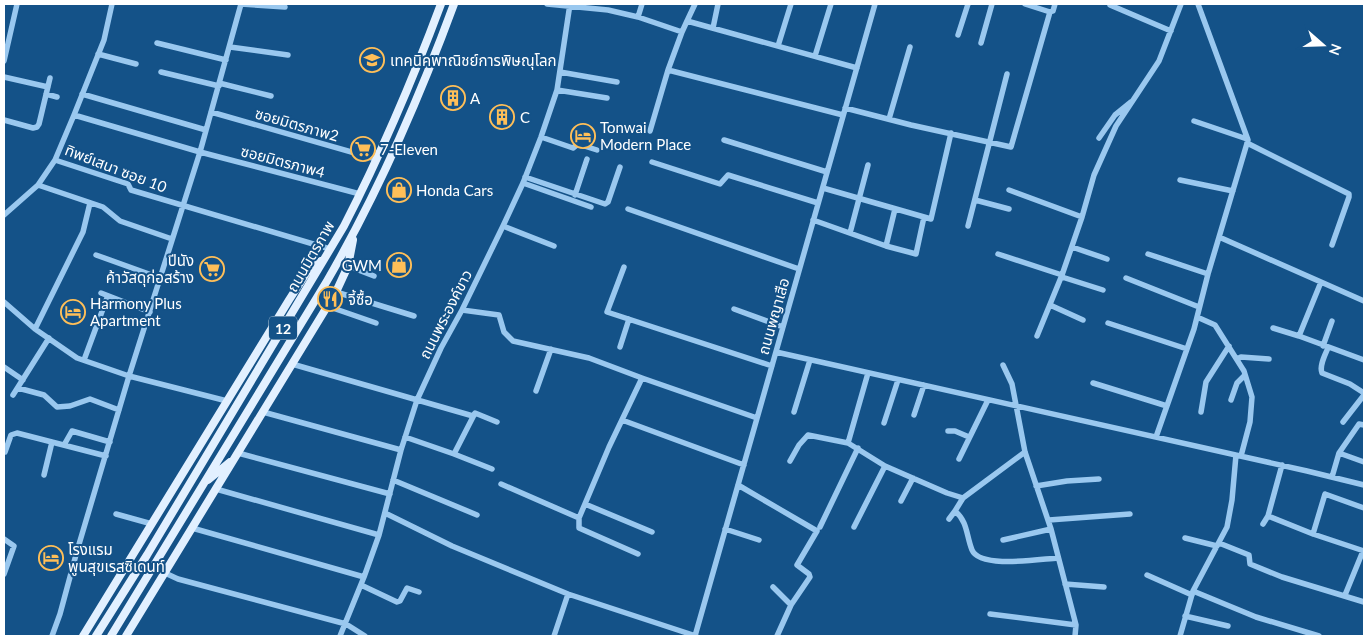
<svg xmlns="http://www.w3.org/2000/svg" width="1368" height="640" font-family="Lato,'Noto Sans Thai',sans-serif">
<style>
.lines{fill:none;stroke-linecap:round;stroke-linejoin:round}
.minor{stroke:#9ac8ef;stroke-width:5.5}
.major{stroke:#e2f0ff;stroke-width:8}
.labels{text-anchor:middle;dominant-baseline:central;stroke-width:4;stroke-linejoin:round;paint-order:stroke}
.shield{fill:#145288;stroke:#b8cbdb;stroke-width:1}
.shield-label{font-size:14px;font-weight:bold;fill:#fff}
.poi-label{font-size:15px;fill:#fff;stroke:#145288;text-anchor:start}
.street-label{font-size:15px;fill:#fff;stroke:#145288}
</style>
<rect width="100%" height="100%" fill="#145288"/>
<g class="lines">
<path class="minor" d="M112 4 104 40 74 115 200 152 360 194
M241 4 285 7
M547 4 608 10 638 17 682 32 687 21 857 68
M1110 5 1171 31
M1050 12 1053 11 1055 4
M638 17 642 4
M687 21 695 4
M713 28 718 4
M682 32 668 70 843 115
M958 35 968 4
M157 43 226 60
M981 43 992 4
M778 46 791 4
M230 47 288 55
M98 54 136 64
M815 56 831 4
M4 61 17 4
M161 72 219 86
M560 72 617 82
M4 77 48 87
M219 83 271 96
M557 90 607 98
M46 94 57 97
M82 94 206 130
M845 108 911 125 1011 147 1050 12 1025 4
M211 112 376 159
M74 115 55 160 128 184 131 190 330 249
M889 119 910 47
M4 120 33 128 37 127 39 124 50 78
M1194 121 1247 139
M650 131 668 70
M541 137 573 148 578 144 597 150
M1099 138 1115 115 1131 102
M724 140 827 172
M1247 143 1349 194V197L1332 245
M652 162 720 184 728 175 818 203
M525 177 605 204 608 202 620 167
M1180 180 1233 191
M523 183 591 207
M38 185 103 207 120 221 172 239
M823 188 931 219 951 133
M1009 190 1082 217
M575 195 587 159
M975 200 1009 209
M628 209 799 269
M4 215 38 185 55 160
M813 220 886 246 916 254 924 217
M503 226 554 246
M968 226 1007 74
M850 233 868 165
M1219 237 1364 301
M886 246 895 209
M1072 247 1107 259
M998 254 1062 275
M1148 254 1208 274
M96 255 160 278
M348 266 374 276
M624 267 607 312 772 366
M1062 277 1103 290
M1126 278 1199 307
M1321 282 1299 336 1364 360
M336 292 414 316
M101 293 150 312
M4 302 35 329 77 358 129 376 227 401
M1050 305 1083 320
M327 306 376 323
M734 309 783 327
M462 310 499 315 504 332 513 341 589 358 642 378 757 418
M1197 317 1215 325 1244 371 1252 397 1250 422 1241 456
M1108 323 1187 349
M1273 328 1299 336
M35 329 83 232 90 203
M1037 336 1062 275 1082 217 1094 175 1116 126 1159 61 1181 4
M1323 346 1332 321
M620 347 629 319
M1328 348C1325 355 1319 366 1322 373L1350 384 1364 393
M776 352 1307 471 1364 485
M1237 359 1241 357 1269 359
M84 360 107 298
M292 364 473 416
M1003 365 1012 384 1025 452 1051 529 1076 625 1075 636
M4 367 23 380
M1093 383 1167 406
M18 388 44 395 57 407 70 406 90 399 119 410
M536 391 551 349
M13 395 49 338
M1231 400 1237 383 1245 375
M263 412 401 450
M794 412 810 360
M1201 412 1206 382 1229 346
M914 415 924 385
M622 420 744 465
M1343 422 1364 395
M884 423 898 380
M948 431H955L969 437
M405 437 454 454 475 413 497 422
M1156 437 1194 329 1208 274 1248 140 1198 4
M848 443 868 373
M64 445 72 431 110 442
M5 452 11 435 17 433 106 456
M238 453 390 494
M1339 453 1364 462
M454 454 492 469
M959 459 988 400
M790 461 799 445 808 435 848 443 885 466 947 493 963 498 1025 452
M1282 465 1268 516 1313 534 1364 551
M44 475 52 442
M1332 477 1339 453 1359 424 1364 425
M393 480 477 515
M501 484 579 518
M738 485 817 531 797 565 809 574 810 577 791 605 777 636
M1036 486 1067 481 1099 479
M216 489 379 535
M963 498 955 511C968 522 966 535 972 550 980 569 1040 559 1058 558
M901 501 913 478
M585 504 652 532
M385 513 452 546 568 594 696 636
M116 514 152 524
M949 519 955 511
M1049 520 1130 514
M1263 524 1268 516
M820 527 858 448
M854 527 885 466
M192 528 364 577
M725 529 759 540
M1313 534 1325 494 1364 508
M1185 538 1217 546
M4 539 14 546 4 574
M1003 540 1051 529
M1219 543 1249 555 1250 564 1282 577 1364 602
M638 554 579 528V518L609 447 642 378
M165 573 178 579 346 624 365 636
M1147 575 1192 595
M1065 584 1104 587
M361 585 397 602 400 601 407 588 419 592
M773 587 791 605
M1193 591 1256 617 1319 636
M1345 595 1363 551
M990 614 1076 625
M1185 616 1228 626
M52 636 60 614 77 551 129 376 200 152 241 4
M340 636 364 577 379 535 401 450 417 400 441 348 462 310 503 226 523 183 541 137 557 90 570 4
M554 636 568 594
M695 636 875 4
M1180 636 1193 591 1227 527 1232 500 1236 455"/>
<path class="major" d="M208 480 230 462
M83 636 289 300 307 272 321 261
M96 636 147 555 344 226C381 154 413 79 441 4
M111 636 327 281C378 193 419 99 454 4
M126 636 336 292 348 266 353 240"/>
</g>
<defs>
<symbol id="school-ring" viewBox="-11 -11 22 22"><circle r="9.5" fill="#145288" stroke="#ffbf58" stroke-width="1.5"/><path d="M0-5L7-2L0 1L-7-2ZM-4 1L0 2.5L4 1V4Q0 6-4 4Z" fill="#ffbf58"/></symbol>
<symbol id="building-ring" viewBox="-11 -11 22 22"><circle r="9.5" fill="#145288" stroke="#ffbf58" stroke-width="1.5"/><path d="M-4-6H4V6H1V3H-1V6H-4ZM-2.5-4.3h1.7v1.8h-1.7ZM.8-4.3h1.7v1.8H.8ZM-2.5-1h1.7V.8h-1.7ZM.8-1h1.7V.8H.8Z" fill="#ffbf58"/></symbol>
<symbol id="hotel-ring" viewBox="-11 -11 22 22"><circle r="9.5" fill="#145288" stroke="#ffbf58" stroke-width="1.5"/><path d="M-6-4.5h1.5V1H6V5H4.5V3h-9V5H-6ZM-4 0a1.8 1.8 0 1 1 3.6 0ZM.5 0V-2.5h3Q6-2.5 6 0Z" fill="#ffbf58"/></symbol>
<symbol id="supermarket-ring" viewBox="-11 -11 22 22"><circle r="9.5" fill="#145288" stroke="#ffbf58" stroke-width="1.5"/><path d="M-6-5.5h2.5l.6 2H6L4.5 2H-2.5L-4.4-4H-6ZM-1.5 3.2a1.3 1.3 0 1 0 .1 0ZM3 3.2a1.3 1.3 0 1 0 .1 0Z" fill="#ffbf58"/></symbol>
<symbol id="shop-ring" viewBox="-11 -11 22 22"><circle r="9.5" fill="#145288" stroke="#ffbf58" stroke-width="1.5"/><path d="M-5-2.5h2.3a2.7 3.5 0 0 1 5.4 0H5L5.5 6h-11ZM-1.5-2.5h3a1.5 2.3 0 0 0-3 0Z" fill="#ffbf58"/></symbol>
<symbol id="restaurant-ring" viewBox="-11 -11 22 22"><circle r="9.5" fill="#145288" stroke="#ffbf58" stroke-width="1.5"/><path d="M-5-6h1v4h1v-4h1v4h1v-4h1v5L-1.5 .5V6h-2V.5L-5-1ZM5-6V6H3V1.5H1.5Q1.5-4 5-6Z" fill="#ffbf58"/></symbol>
</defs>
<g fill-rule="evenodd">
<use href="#school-ring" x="358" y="46" width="28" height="28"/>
<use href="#building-ring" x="439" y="84" width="28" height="28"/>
<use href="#building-ring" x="488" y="103" width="28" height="28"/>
<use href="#hotel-ring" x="569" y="122" width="28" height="28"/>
<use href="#supermarket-ring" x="349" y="135" width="28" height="28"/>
<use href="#shop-ring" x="385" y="176" width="28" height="28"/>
<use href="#shop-ring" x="385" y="251" width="28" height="28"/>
<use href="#supermarket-ring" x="198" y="255" width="28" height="28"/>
<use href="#restaurant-ring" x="316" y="285" width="28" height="28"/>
<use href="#hotel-ring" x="59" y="298" width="28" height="28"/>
<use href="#hotel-ring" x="37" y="544" width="28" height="28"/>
</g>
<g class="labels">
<rect class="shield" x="269" y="316.5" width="28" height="23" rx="4"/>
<g class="shield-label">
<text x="283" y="328">12</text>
</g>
<g class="poi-label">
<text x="390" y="60">เทคนิคพาณิชย์การพิษณุโลก</text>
<text x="470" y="98">A</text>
<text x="520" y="117">C</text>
<text x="600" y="127">Tonwai<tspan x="600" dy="17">Modern Place</tspan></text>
<text x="380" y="149">7-Eleven</text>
<text x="416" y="190">Honda Cars</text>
<text x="194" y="260" text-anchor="end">ปีนัง<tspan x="194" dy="17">ค้าวัสดุก่อสร้าง</tspan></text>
<text x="382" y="265" text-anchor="end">GWM</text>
<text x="348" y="299">จี้ซื้อ</text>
<text x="90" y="303">Harmony Plus<tspan x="90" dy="17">Apartment</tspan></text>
<text x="68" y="549">โรงแรม<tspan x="68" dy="17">พูนสุขเรสซิเดนท์</tspan></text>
</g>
<g class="street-label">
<text transform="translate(297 124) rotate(16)">ซอยมิตรภาพ2</text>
<text transform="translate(283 161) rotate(15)">ซอยมิตรภาพ4</text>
<text transform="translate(116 168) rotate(21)">ทิพย์เสนา ซอย 10</text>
<text transform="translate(310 256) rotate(-60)">ถนนมิตรภาพ</text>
<text transform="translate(445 314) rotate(-63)">ถนนพระองค์ขาว</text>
<text transform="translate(773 316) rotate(-74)">ถนนพญาเสือ</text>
</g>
</g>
<rect width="1368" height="640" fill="none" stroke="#ffffff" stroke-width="10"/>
<g transform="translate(1323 45) rotate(110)" stroke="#145288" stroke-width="4" paint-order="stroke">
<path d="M0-4L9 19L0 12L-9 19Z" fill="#ffffff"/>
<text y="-8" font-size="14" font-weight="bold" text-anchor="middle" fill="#ffffff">N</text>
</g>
</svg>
